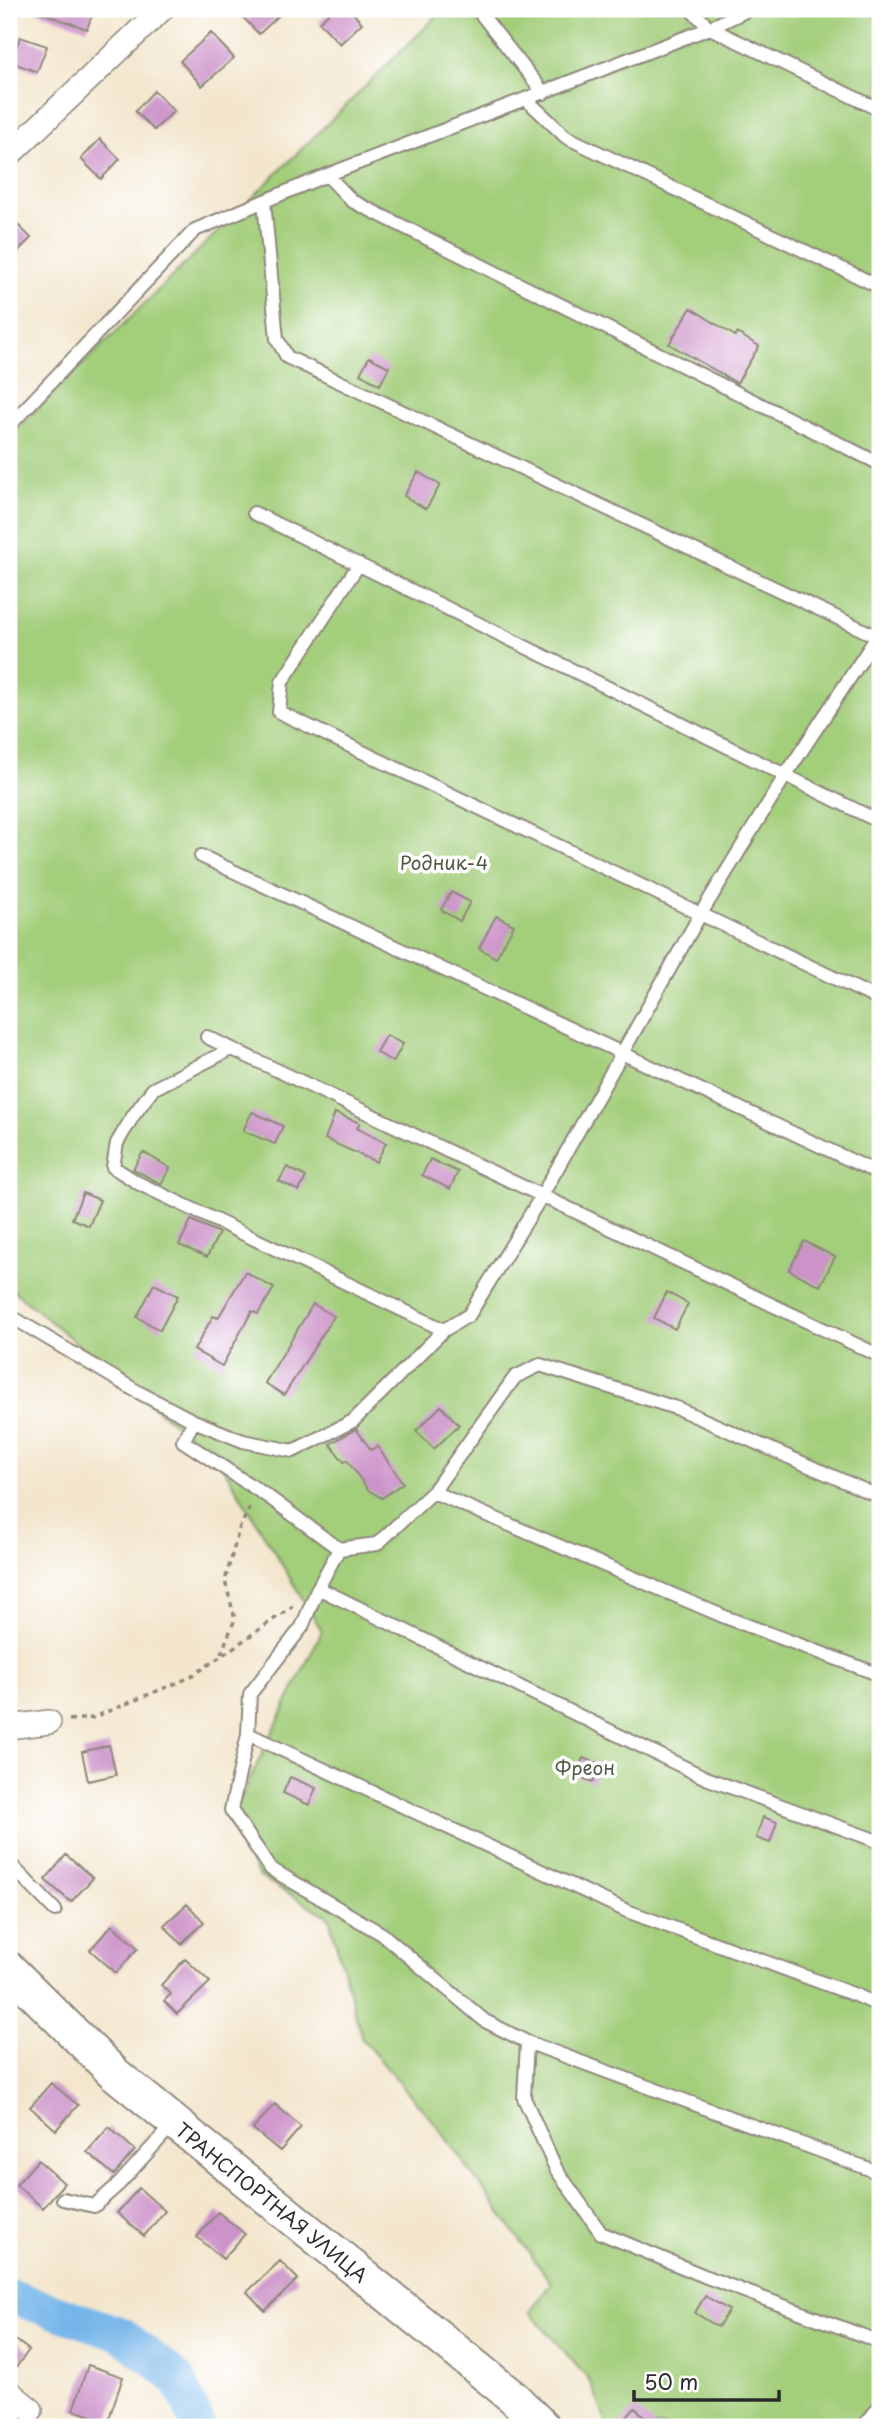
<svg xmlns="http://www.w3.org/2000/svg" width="889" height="2436" font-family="'Playpen Sans',sans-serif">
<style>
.green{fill:#a3ce7a;stroke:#677c52;stroke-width:2}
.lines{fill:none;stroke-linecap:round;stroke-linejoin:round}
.river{stroke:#75b5e9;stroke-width:35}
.building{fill:#cc93c9}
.lane-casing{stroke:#8f887c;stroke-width:16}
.street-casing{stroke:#8f887c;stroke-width:26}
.secondary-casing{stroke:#8f887c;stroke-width:37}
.path{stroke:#8f887c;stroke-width:3.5;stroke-dasharray:5 5;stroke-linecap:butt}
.lane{stroke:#fff;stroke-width:12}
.street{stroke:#fff;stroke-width:23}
.secondary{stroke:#fff;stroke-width:33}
.labels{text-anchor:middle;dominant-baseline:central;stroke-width:7;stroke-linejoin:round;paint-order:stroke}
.park-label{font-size:19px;fill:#4f5c43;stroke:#fff}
.street-label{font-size:19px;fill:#2b2b2b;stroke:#fff}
</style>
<rect width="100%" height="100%" fill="#fff"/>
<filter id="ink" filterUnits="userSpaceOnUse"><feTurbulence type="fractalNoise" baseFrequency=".0143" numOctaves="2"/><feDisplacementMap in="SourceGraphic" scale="14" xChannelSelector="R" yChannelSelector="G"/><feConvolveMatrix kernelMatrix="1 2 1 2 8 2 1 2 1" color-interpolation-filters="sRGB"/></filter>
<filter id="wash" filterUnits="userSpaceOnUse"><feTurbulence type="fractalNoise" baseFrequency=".00686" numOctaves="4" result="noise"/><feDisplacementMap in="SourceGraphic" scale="28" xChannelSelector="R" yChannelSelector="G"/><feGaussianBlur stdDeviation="1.57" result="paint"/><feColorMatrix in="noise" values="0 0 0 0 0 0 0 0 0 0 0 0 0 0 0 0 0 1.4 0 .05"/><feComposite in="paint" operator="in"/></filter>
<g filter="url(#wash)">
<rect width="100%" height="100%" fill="#f3e6cd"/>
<path class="green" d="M444 9H880V2427H608L590 2381 530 2312 551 2283 438 2127 362 2039 329 1917 259 1876 229 1822 322 1631 220 1462 9 1287V437Z"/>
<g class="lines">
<path class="river" d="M9 2296 121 2334 178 2379 199 2427"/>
</g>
<g id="blocks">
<path class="building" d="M37 9H94L87 29 36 11Z
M235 9H286L259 34Z
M333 9H349L362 23 340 44 319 22Z
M211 33 234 58 202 86 180 61Z
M20 37 47 46 37 72 11 62Z
M154 91 174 111 154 130 135 111Z
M100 139 120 159 101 179 81 159Z
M9 216 31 238 9 260Z
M691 308 735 336 737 333 759 346 737 383 669 344Z
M369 357 389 367 380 385 360 374Z
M418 472 440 485 426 509 404 496Z
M451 892 470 902 460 921 441 910Z
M496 916 514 925 496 958 479 948Z
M386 1035 403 1044 393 1062 376 1052Z
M252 1112 283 1126 275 1144 243 1131Z
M335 1113 360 1123 357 1128 386 1143 376 1162 325 1139Z
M143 1152 170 1168 161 1184 133 1169Z
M430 1159 458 1172 450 1189 422 1175Z
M287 1167 306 1177 299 1191 279 1181Z
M83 1193 100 1200 89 1226 72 1219Z
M191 1220 219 1233 207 1257 179 1245Z
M804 1241 835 1257 820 1286 789 1270Z
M245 1272 274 1288 258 1314 252 1311 222 1366 194 1350 213 1316 218 1318Z
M154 1284 178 1296 160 1330 137 1317Z
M667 1292 688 1304 675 1329 654 1318Z
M313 1304 334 1316 284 1395 265 1383Z
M441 1406 459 1425 434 1449 416 1431Z
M356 1429 371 1450 377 1446 403 1483 382 1498 368 1490 347 1460 344 1462 330 1444Z
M109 1745 116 1775 88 1781 82 1752Z
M583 1758 600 1764 593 1782 576 1776Z
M290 1777 316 1788 309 1805 283 1793Z
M763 1817 777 1822 770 1843 756 1838Z
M66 1855 93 1878 71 1902 45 1880Z
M187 1904 204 1922 181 1944 164 1925Z
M112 1925 138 1948 116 1973 90 1950Z
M185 1959 210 1982 177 2014 164 2001 171 1994 161 1985Z
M51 2083 78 2105 56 2130 30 2107Z
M275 2104 301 2127 280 2151 253 2129Z
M109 2127 135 2150 114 2175 87 2152Z
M38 2160 64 2183 43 2208 16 2185Z
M139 2188 165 2211 144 2236 117 2213Z
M218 2212 245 2234 223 2259 197 2237Z
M280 2261 298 2279 265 2311 247 2292Z
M705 2296 729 2310 718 2327 695 2313Z
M9 2335 29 2350 9 2377Z
M88 2365 123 2377 108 2421 73 2410Z
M635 2408 657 2427H618Z"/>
</g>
</g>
<g filter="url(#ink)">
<use href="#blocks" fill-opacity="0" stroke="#8f887c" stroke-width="2"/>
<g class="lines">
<defs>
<path id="lane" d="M477 9 544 93
M690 9 710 28 880 110
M527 100 566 137 880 287
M327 175 352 201 880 464
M264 201 277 339 287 357 880 638
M9 426 195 230 327 175 710 28 749 9
M254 513 880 822
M359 564 282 682 279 712 880 1000
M201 856 880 1174
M207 1037 880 1356
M231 1049 153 1089 133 1116 117 1143 113 1167 138 1183 444 1330
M9 1326 17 1320 138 1392 194 1421 243 1441 293 1451 353 1421 444 1330 469 1315 541 1197 700 915 785 776 880 632
M194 1421 183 1441 270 1498 339 1549 377 1544 433 1492 515 1377 540 1365 679 1409 880 1497
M433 1492 725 1617 880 1675
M339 1549 318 1588 302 1627 250 1694 248 1734 627 1911 858 1996 880 2006
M318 1588 706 1778 880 1842
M248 1734 231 1810 271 1869 382 1934 485 2021 527 2042 880 2173
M9 1863 55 1910
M527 2042 524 2098 556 2169 601 2233 709 2278 880 2342
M63 2199 94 2206 119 2184 174 2123
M863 2427 880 2406"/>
<path id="street" d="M9 155 162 9
M9 1727 49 1722
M9 2392 31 2410"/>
<path id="secondary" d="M9 1969 115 2074 514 2398 543 2427"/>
</defs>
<use href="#lane" class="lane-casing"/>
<use href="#street" class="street-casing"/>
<use href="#secondary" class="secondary-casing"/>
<path class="path" d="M221 1654 235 1619 225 1581 239 1529 252 1503
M69 1720 92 1718 191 1677 293 1606"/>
<use href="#lane" class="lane"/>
<use href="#street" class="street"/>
<use href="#secondary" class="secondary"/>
</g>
</g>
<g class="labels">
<g class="park-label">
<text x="444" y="862">Родник-4</text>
<text x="585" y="1767">Фреон</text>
</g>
<g class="street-label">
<text transform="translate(272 2202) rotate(39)">ТРАНСПОРТНАЯ УЛИЦА</text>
</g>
</g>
<rect width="889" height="2436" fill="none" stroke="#fff" stroke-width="35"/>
<path d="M634 2390v10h145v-10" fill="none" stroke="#2b2b2b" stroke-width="3.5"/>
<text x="644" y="2390" font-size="21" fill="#2b2b2b" stroke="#ffffff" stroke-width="5" paint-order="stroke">50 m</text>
</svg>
